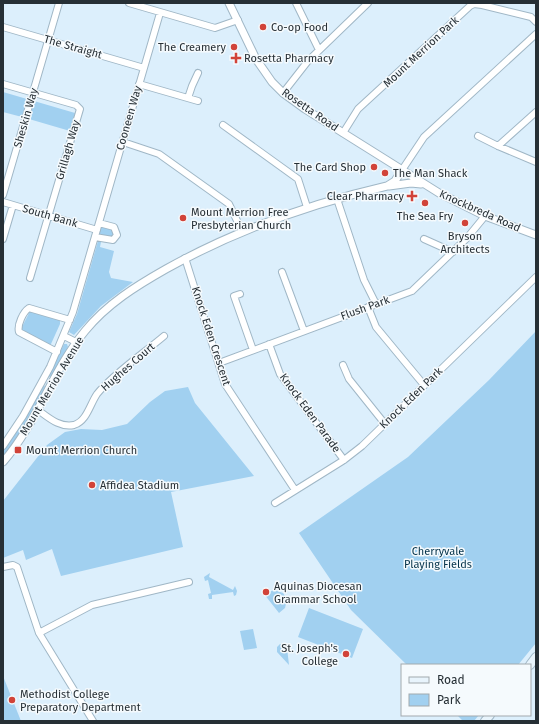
<svg xmlns="http://www.w3.org/2000/svg" width="539" height="724" font-family="'Fira Sans',sans-serif">
<style>
.green{fill:#a1d0f0}
.lines{fill:none;stroke-linecap:round;stroke-linejoin:round}
.minor-casing{stroke:#a0b7c6;stroke-width:8}
.tertiary-casing{stroke:#a0b7c6;stroke-width:9}
.secondary-casing{stroke:#a0b7c6;stroke-width:10}
.minor{stroke:#fff;stroke-width:6}
.tertiary{stroke:#fff;stroke-width:7}
.secondary{stroke:#e8f4fc;stroke-width:8}
.poi-dot{fill:#d14339;stroke:#f5fafd;stroke-width:1.5}
.labels{text-anchor:middle;dominant-baseline:central;stroke-width:3;stroke-linejoin:round;paint-order:stroke}
.poi-label{font-size:11px;fill:#262f35;stroke:#f5fafd;text-anchor:start}
.street-label{font-size:11px;fill:#262f35;stroke:#f5fafd}
.park-label{font-size:11px;fill:#05334b;stroke:#f5fafd}
</style>
<rect width="100%" height="100%" fill="#dceffc"/>
<path class="green" d="M3 92 27 99 22 117 3 112Z
M34 101 75 113 70 131 29 119Z
M101 227 113 230V237L98 235Z
M98 241 101 242 100 247 114 251 109 272 111 278 133 282 101 306 74 335 69 332 77 314Z
M30 311 60 320V324L51 344H47L22 331V327Z
M536 331V643L518 665H407L351 610 299 533 408 457 489 380Z
M64 344H67L68 347 58 367 50 377 48 376Z
M43 385 45 386 38 404 3 458V450L23 421Z
M188 387 195 403 254 476 171 492 183 547 61 576 52 549 26 560 23 550 3 558V501L47 445 65 432 81 429 102 430 127 424 150 402 165 391Z
M210 573 209 577 233 590 235 586 237 591 236 595 234 596 233 592 212 595V599H209L208 594 211 593 208 580 205 581 204 577Z
M274 590 283 593 287 599 285 608 279 613 264 594Z
M309 608 363 629 352 658 298 637Z
M253 629 257 648 244 650 240 631Z
M280 644 284 645 287 648 289 665 277 652V647Z
M3 676 21 721H3Z
M457 715H479L474 721H463Z"/>
<g class="lines">
<defs>
<path id="minor" d="M129 3 215 28 238 20
M296 3 319 50
M3 27 144 68
M3 84 76 105 80 109 30 278
M139 84 198 101
M283 93 308 61 368 3
M188 98 192 86 198 73
M223 125 298 179 307 207
M343 133 358 109 470 6 474 4 482 5 531 17 536 22
M478 136 498 146 536 162
M123 142 159 154 229 204 242 231
M498 146 536 112
M402 170 424 137 536 34
M3 195 59 3
M337 199 364 280 376 304
M3 202 97 230
M95 237 113 240 117 235 114 227 99 223
M3 239 13 205
M424 239 453 252
M185 258 225 384 295 490
M282 272 304 331
M240 294 234 296 253 350
M368 307 376 327 424 385
M64 336 76 342
M269 344 280 374 344 460
M57 352 19 332C17 325 23 312 29 308L70 320
M219 363 412 291 467 238 485 216
M343 365 349 379 385 424
M38 410C49 418 60 428 74 425 87 421 90 404 97 394 113 374 144 353 164 336
M3 446 23 416 50 367 73 312 160 13
M275 503 344 460 362 446 536 277
M3 567 13 565 17 567 39 633 93 721
M39 633 92 605 189 582"/>
<path id="tertiary" d="M229 3 256 59 272 82 283 93 305 109 439 193 485 216 536 235
M389 186 411 183 421 184
M3 462C37 423 52 371 85 331 107 304 136 286 166 269 236 230 309 204 387 186L395 181 402 170"/>
<path id="secondary" d="M530 665 536 657
M485 721 490 715"/>
</defs>
<use href="#minor" class="minor-casing"/>
<use href="#tertiary" class="tertiary-casing"/>
<use href="#secondary" class="secondary-casing"/>
<use href="#minor" class="minor"/>
<use href="#tertiary" class="tertiary"/>
<use href="#secondary" class="secondary"/>
</g>
<g class="poi-dot">
<circle cx="263" cy="27" r="4"/>
<circle cx="234" cy="47" r="4"/>
<path d="M234 52h4v4h4v4h-4v4h-4v-4h-4v-4h4z"/>
<circle cx="374" cy="167" r="4"/>
<circle cx="385" cy="173" r="4"/>
<path d="M410 190h4v4h4v4h-4v4h-4v-4h-4v-4h4z"/>
<circle cx="425" cy="203" r="4"/>
<circle cx="183" cy="218" r="4"/>
<circle cx="465" cy="223" r="4"/>
<rect x="14" y="446" width="8" height="8" rx="2"/>
<circle cx="92" cy="485" r="4"/>
<circle cx="266" cy="592" r="4"/>
<circle cx="346" cy="654" r="4"/>
<circle cx="12" cy="700" r="4"/>
</g>
<g class="labels">
<g class="poi-label">
<text x="271" y="27">Co-op Food</text>
<text x="226" y="47" text-anchor="end">The Creamery</text>
<text x="244" y="58">Rosetta Pharmacy</text>
<text x="366" y="167" text-anchor="end">The Card Shop</text>
<text x="393" y="173">The Man Shack</text>
<text x="404" y="196" text-anchor="end">Clear Pharmacy</text>
<text x="191" y="212">Mount Merrion Free<tspan x="191" dy="13">Presbyterian Church</tspan></text>
<text x="425" y="216" text-anchor="middle">The Sea Fry</text>
<text x="465" y="236" text-anchor="middle">Bryson<tspan x="465" dy="13">Architects</tspan></text>
<text x="26" y="450">Mount Merrion Church</text>
<text x="100" y="485">Affidea Stadium</text>
<text x="274" y="586">Aquinas Diocesan<tspan x="274" dy="13">Grammar School</tspan></text>
<text x="338" y="648" text-anchor="end">St. Joseph's<tspan x="338" dy="13">College</tspan></text>
<text x="20" y="694">Methodist College<tspan x="20" dy="13">Preparatory Department</tspan></text>
</g>
<g class="street-label">
<text transform="translate(73 47) rotate(16)">The Straight</text>
<text transform="translate(421 52) rotate(-43)">Mount Merrion Park</text>
<text transform="translate(310 110) rotate(35)">Rosetta Road</text>
<text transform="translate(26 118) rotate(-74)">Sheskin Way</text>
<text transform="translate(129 118) rotate(-74)">Cooneen Way</text>
<text transform="translate(68 150) rotate(-74)">Grillagh Way</text>
<text transform="translate(480 211) rotate(24)">Knockbreda Road</text>
<text transform="translate(50 216) rotate(16)">South Bank</text>
<text transform="translate(365 308) rotate(-20)">Flush Park</text>
<text transform="translate(211 336) rotate(72)">Knock Eden Crescent</text>
<text transform="translate(128 367) rotate(-41)">Hughes Court</text>
<text transform="translate(52 386) rotate(-59)">Mount Merrion Avenue</text>
<text transform="translate(411 398) rotate(-44)">Knock Eden Park</text>
<text transform="translate(310 413) rotate(54)">Knock Eden Parade</text>
</g>
<g class="park-label">
<text x="438" y="551">Cherryvale<tspan x="438" dy="13">Playing Fields</tspan></text>
</g>
</g>
<rect width="539" height="724" fill="none" stroke="#262f35" stroke-width="8"/>
<rect x="401" y="664" width="130" height="52" fill="#f5fafd" stroke="#a2a9ad"/>
<rect x="409" y="677" width="20" height="6" fill="#e8f4fc" stroke="#a2a9ad"/>
<text x="437" y="684" font-size="12" fill="#262f35">Road</text>
<rect x="409" y="694" width="20" height="12" fill="#a1d0f0" stroke="#a2a9ad"/>
<text x="437" y="704" font-size="12" fill="#262f35">Park</text>
</svg>
